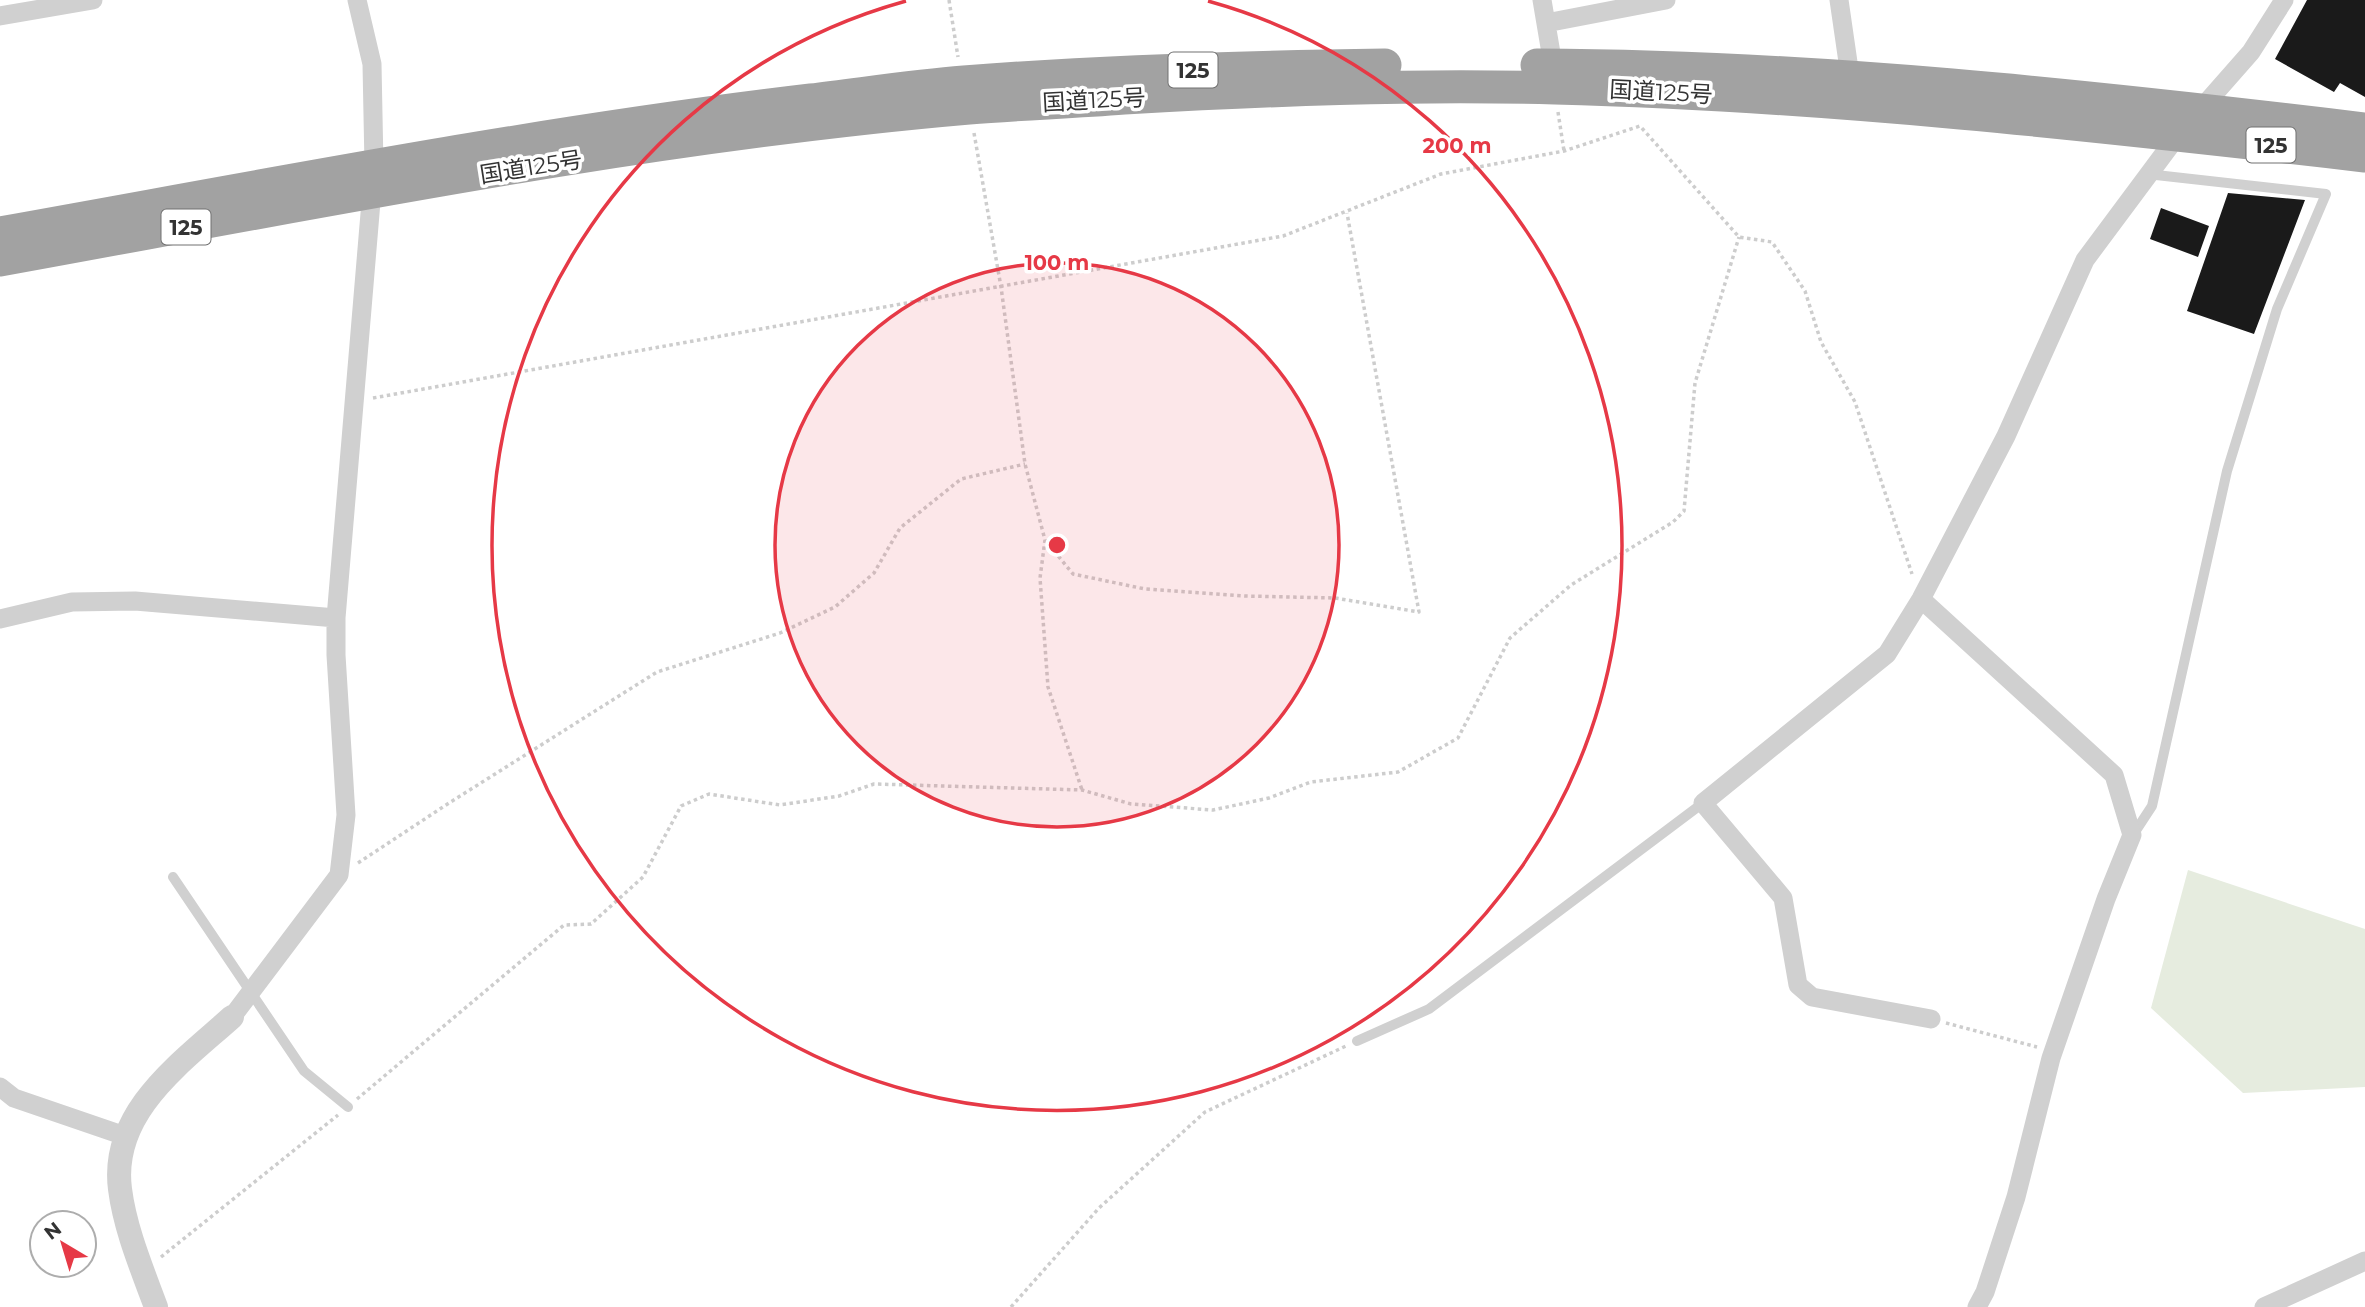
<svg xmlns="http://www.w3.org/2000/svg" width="2365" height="1307" font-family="Montserrat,'Noto Sans JP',sans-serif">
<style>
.green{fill:#e6ecdf}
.building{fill:#1a1a1a}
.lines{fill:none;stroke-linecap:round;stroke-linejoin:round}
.path{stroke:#cdcdcd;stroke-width:3.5;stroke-dasharray:3.5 3.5;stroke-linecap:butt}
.service{stroke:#d0d0d0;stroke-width:10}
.minor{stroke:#d0d0d0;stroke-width:19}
.tertiary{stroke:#d0d0d0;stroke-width:24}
.trunk{stroke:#a2a2a2;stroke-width:33}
.ring{fill:none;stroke:#e63946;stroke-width:3.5}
.labels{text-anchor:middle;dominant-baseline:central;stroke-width:7;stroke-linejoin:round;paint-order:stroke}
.shield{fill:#fff;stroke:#707070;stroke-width:2}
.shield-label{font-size:21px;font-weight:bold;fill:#333}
.street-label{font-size:23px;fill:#333;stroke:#fff}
.centre{fill:#e63946;stroke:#fff;stroke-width:3.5}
.ring-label{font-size:21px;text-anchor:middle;font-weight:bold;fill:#e63946;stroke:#fff;stroke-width:7;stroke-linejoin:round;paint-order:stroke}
</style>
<rect width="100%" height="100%" fill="#fff"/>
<path class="green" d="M2188 870 2365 929V1087L2243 1093 2151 1008Z"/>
<path class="building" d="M2307 0H2365V97L2340 83 2334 92 2275 59Z
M2228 193 2305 200 2254 334 2187 311Z
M2161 208 2209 226 2198 257 2150 239Z"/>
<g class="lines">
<path class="path" d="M949 0 958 57
M1558 112 1564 151
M974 133 1001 287 1025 464 1045 540 1040 578 1048 687 1082 790
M373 398 1283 236 1441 174 1564 151 1640 126 1739 237 1772 242 1805 291 1821 342 1855 402 1912 574
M1045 540 1073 574 1145 589 1245 596 1335 598 1419 612 1347 213
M358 863 449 803 657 672 780 633 835 607 874 573 900 528 961 479 1025 464
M1946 1023 2037 1047
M357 1099 564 925 591 924 643 877 681 806 709 794 780 805 839 796 874 784 1082 790 1131 804 1213 810 1269 798 1311 782 1398 772 1458 738 1510 638 1571 585 1673 522 1684 511 1695 383 1739 237
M161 1257 338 1115
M1011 1307 1099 1208 1205 1112 1346 1046"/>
<path class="service" d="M2133 835 2152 806 2227 471 2277 309 2326 194 2147 174
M173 877 304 1071 348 1107
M1357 1041 1429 1009 1703 803"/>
<path class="minor" d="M1542 0 1553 65
M1839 0 1850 76
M0 16 93 0
M1546 23 1666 0
M1921 599 2114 775 2132 835 2106 899 2051 1058 2016 1197 1985 1292 1977 1307
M0 619 72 602 135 601 336 618
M232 1017 339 875 346 815 336 655V618L374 166 372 64 357 0
M1931 1019 1812 997 1798 985 1783 898 1703 803 1887 654 1921 599 2006 436 2085 260 2178 135 2251 52 2284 0
M0 1087 14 1098 125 1136
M2264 1307 2365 1261"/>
<path class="tertiary" d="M156 1307C142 1269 125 1229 120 1189 110 1112 181 1063 232 1017"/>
<path class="trunk" d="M1537 65C1814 66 2090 96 2365 129
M0 233C269 185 539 132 811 100 862 94 913 86 964 82 1104 71 1245 67 1385 65
M0 260C320 202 645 136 969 108 1020 104 1072 102 1124 98 1267 90 1411 84 1555 88 1826 95 2095 125 2365 156"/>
</g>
<circle cx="1057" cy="545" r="282" fill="#e63946" fill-opacity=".12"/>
<g class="ring">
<circle cx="1057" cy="545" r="282"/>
<path d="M1208 1A565 565 0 1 1 906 1"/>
</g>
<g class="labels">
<g class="shield">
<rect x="1168.5" y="52.5" width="49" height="35" rx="5"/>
<rect x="2246.5" y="127.5" width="49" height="35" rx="5"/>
<rect x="161.5" y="209.5" width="49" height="35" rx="5"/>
</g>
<g class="shield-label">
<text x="1193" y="70">125</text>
<text x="2271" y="145">125</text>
<text x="186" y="227">125</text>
</g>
<g class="street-label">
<text transform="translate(1661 92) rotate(3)">国道125号</text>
<text transform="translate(1094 100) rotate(-3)">国道125号</text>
<text transform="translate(531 167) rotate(-9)">国道125号</text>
</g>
</g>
<circle cx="1057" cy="545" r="10" class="centre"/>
<g class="ring-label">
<text x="1457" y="153">200 m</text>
<text x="1057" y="270">100 m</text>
</g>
<g transform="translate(63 1244) rotate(322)"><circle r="33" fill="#ffffff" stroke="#adadad" stroke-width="2"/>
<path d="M0-5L12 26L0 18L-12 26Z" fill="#e63946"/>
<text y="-10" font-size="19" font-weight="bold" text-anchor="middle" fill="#333333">N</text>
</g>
</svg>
